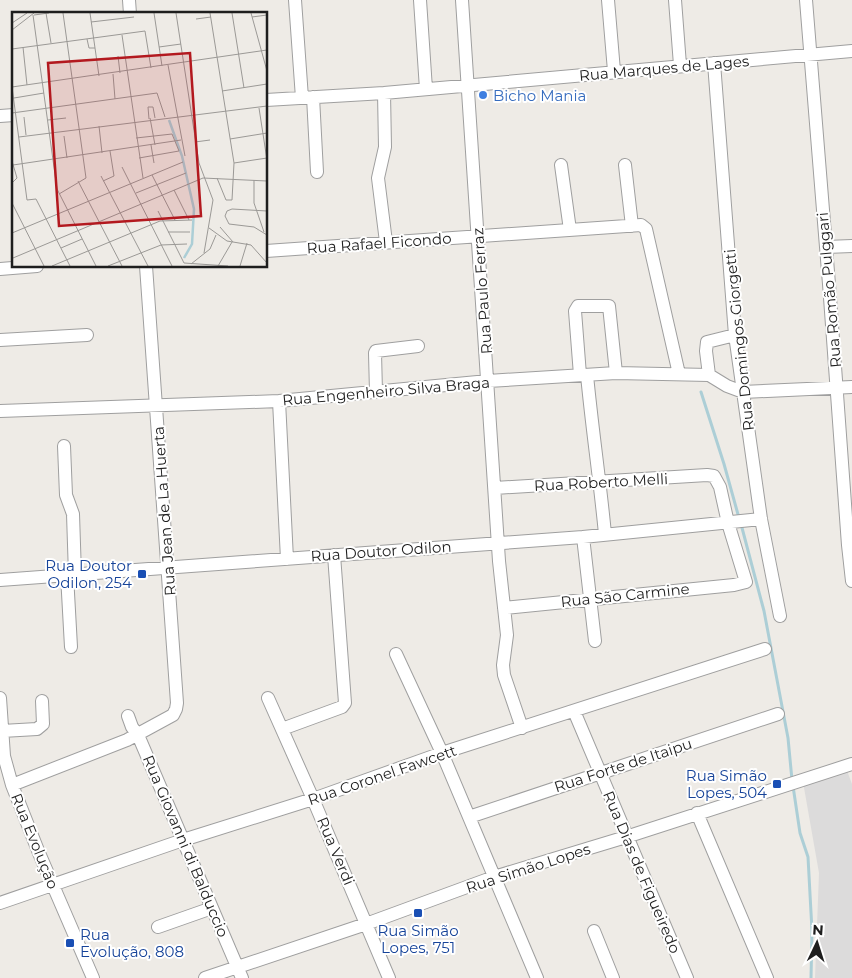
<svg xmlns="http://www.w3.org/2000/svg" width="852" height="978" font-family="Montserrat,sans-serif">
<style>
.residential{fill:#dcdbdb}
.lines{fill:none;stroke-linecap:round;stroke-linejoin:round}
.stream{stroke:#acced6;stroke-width:3}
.minor-casing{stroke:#9f9f9f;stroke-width:14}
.minor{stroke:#fff;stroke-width:12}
.shop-dot{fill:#3f7fe0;stroke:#fff;stroke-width:2}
.transit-dot{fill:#1a4fb4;stroke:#fff;stroke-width:2}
.labels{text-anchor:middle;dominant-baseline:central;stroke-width:4;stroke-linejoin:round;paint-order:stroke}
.street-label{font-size:15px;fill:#1e1e1e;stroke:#fff}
.shop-label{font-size:15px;fill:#366cbe;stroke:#fff;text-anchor:start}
.transit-label{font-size:15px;fill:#164399;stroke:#fff;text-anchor:end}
.inset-river{fill:none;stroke:#acced6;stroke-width:2.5}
.inset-road{fill:none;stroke:#9b9996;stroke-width:1}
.view{fill:#b3191f;fill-opacity:0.15;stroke:#b3191f;stroke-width:2.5}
.inset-edge{fill:none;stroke:#1e1e1e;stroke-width:2.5}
</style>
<rect width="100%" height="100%" fill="#eeebe6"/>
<path class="residential" d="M846 768 852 784V978H815L819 873 803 782Z"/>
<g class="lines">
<path class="stream" d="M701 392 724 464 739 518
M741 524 764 611 788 738 792 780
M793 786 800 833 808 857 812 931 811 978"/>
<defs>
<path id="minor" d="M129 0 130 14
M295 0 302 98
M420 0 426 89
M462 0 499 561 507 635 503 665 504 675 522 728
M608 0 614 71
M675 0 680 65
M806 0 829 284 848 545 852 581
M714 63 735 335 761 519 780 616
M384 93 385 147 378 178 386 242
M313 97 317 172
M266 100 384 93 852 51
M0 116 14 115
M561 165 570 230
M625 165 632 226
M826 247 852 246
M266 251 641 225 646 229 679 374
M0 269 37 266
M0 340 87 335
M580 375 575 311 578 306H609L616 373
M587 375C592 428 600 481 605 534
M709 375 727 386 743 392 852 387
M709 375 706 351 707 342 735 335
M376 392 375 353 376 351 418 346
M279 401 287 559
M0 411 279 401 488 381 616 373 709 375
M64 446 66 495 73 514 75 575
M495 488 707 475 714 476 720 487 728 523 746 582 734 585 504 608
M583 537 595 641
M67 575 71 647
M0 580 583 537 761 519
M396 654 442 753 537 978
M0 698 4 756 12 785 39 853 93 978
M268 698 313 799 389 978
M574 711 687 978
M128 716 132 727 138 735 242 978
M282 729 342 707 345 703 334 555
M2 731 37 729 43 724 42 701
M12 785 127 740 173 715 176 709 177 703 146 266
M697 813 767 978
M469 817 778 714
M0 903 183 840 313 799 442 753 765 649
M158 927 212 908
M594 931 613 978
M205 978 366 924 494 877 626 837 852 764"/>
</defs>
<use href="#minor" class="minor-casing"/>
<use href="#minor" class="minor"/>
</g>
<circle class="shop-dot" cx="483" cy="95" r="5"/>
<g class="transit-dot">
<rect x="137" y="569" width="10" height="10" rx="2.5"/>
<rect x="772" y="779" width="10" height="10" rx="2.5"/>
<rect x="413" y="908" width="10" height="10" rx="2.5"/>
<rect x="65" y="938" width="10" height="10" rx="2.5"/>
</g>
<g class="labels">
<g class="street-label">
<text transform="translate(664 68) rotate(-5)">Rua Marques de Lages</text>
<text transform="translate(379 243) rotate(-4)">Rua Rafael Ficondo</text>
<text transform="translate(829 290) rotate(-95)">Rua Romão Pulggari</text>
<text transform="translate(482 291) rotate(-94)">Rua Paulo Ferraz</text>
<text transform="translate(739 340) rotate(-96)">Rua Domingos Giorgetti</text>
<text transform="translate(386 391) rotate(-5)">Rua Engenheiro Silva Braga</text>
<text transform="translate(601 482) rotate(-3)">Rua Roberto Melli</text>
<text transform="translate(164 511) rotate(-94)">Rua Jean de La Huerta</text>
<text transform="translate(381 551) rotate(-4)">Rua Doutor Odilon</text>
<text transform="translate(625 595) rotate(-6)">Rua São Carmine</text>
<text transform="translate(623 765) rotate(-18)">Rua Forte de Itaipu</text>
<text transform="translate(382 775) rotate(-19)">Rua Coronel Fawcett</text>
<text transform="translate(35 841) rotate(68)">Rua Evolução</text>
<text transform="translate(186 846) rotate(67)">Rua Giovanni di Balduccio</text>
<text transform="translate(336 851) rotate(67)">Rua Verdi</text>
<text transform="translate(528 868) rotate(-18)">Rua Simão Lopes</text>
<text transform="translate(642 872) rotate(67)">Rua Dias de Figueiredo</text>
</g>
<g class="shop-label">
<text x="493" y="95">Bicho Mania</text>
</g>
<g class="transit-label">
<text x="132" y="565">Rua Doutor<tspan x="132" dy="17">Odilon, 254</tspan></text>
<text x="767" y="775">Rua Simão<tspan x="767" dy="17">Lopes, 504</tspan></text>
<text x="418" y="930" text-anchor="middle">Rua Simão<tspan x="418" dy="17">Lopes, 751</tspan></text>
<text x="80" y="934" text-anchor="start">Rua<tspan x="80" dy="17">Evolução, 808</tspan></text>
</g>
</g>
<g transform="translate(12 12)">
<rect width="255" height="255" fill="#eeebe6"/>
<path class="inset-river" d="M157 108 170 144 182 197 180 232 172 246"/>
<path class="inset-road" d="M34 1 39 31M78 1 87 64M142 1 150 54M164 1 187 151 201 188 192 241M198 1 222 151 220 188H214L205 166M220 1 232 76M239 1 255 59M21 3 45 177 84 254M22 3 37 1M240 5 255 3M184 7 199 5M79 10 122 5M0 11 15 1M0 18 22 1M110 23 131 166M75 27 77 36H83M11 35 15 73M147 35 169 32M0 37 133 19 139 56M106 44 108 61M156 53 173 144M101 62 103 87M0 75 255 38M0 75 15 188 24 187 58 254M210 79 255 72M2 86 32 81M247 96 255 148M0 101 145 81 153 105M12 105 14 123M138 106 143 133M137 107 136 95H141L143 106M36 108 54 106M87 114 90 141M52 124 55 146M7 125 255 94M124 126 160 122 167 139 127 146M218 127 255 121M183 130 198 128M139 133 142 151M0 149 5 166 0 171M222 151 255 146M1 153 169 128M110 155 160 254M140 163 163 208M89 164 136 254M242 168V191L252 220M66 169 110 254M91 169 102 164 98 139M162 178 177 208M124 181 174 161M47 182 74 166 51 1M0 191 32 254M146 199 172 251 216 254M255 199 220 197 215 199 213 204 217 212 242 215 255 223M208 215 221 230M197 216 215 229 239 233 255 251M156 220H178M0 221 171 150M49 236 70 227M1 246 191 166 255 169M179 252 198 237 204 223M40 254 148 209 180 208M96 254 149 233 175 232M206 254 220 230M228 254 235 231"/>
<path class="view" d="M178 41 189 204 47 214 36 51Z"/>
<rect width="255" height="255" class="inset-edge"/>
</g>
<g transform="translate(817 943) rotate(4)" stroke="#ffffff" stroke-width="4" paint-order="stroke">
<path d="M0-4L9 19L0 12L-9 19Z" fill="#1e1e1e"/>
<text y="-8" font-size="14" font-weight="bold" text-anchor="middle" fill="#1e1e1e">N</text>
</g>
</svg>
